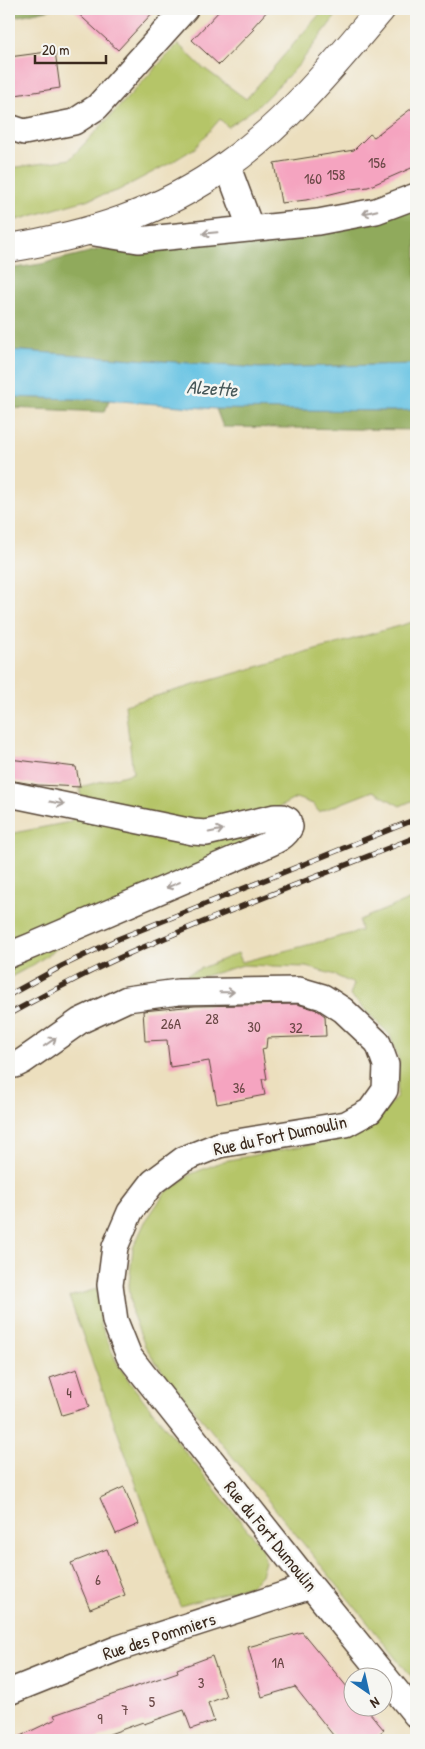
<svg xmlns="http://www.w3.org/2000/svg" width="425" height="1749" font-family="'Patrick Hand',sans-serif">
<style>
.green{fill:#b5c567;stroke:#787842}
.forest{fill:#90aa5c;stroke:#666a3d}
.water{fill:#65c2e3;stroke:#507680}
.building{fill:#f5a4c0}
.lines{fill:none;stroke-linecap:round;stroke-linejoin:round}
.minor-casing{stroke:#564536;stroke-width:28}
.primary-casing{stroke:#564536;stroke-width:30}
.minor{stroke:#fff;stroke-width:25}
.primary{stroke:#fff;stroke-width:28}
.rail-casing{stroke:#3b2a1e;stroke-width:5.5}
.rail{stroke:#f6f6f2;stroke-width:4;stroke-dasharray:11;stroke-linecap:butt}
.oneway{stroke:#a79f9a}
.labels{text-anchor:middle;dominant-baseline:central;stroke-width:5;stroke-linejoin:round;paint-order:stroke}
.number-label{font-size:15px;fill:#6a4846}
.street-label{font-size:18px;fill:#3b2a1e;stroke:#f6f6f2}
.water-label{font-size:19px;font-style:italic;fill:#485859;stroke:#f6f6f2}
</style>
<rect width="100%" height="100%" fill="#f6f6f2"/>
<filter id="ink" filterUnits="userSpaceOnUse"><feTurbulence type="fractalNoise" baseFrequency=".02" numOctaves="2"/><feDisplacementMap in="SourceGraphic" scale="10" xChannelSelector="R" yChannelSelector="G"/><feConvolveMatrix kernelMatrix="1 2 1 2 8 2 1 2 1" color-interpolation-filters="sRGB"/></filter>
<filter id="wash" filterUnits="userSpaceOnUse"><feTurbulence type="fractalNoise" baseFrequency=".0096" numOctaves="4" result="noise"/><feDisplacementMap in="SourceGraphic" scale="20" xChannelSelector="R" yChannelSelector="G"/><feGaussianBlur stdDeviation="1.12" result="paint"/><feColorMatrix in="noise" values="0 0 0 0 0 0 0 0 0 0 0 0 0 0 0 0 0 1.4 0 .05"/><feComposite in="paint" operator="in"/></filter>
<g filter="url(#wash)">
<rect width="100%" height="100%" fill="#ecdfbe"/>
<path class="green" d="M324 9H341L297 67 257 107 228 127 220 119 195 148 172 162 117 191 17 220 11 168 70 159 178 44 201 66 246 99Z
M416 621V799L400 806 373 791 319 812 313 804 296 798 254 821 288 820 62 945 33 965 9 978V834L70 822 81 808 80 787 133 773 125 705Z
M416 897V1682L157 1364 145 1346 132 1313 129 1285 133 1248 145 1222 165 1193 191 1174 224 1161 349 1137 378 1120 397 1096 399 1061 390 1035 350 995 354 984 332 974 306 967 243 965 181 983 164 984 238 953 242 962 361 931 359 920Z
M97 1289 101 1325 116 1361 131 1384 262 1548 265 1562 261 1575 251 1585 180 1606 69 1297Z"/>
<path class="forest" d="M9 9H52L9 18Z
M416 196V364L259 368 9 350V269L41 264 138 240Z
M9 397 109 400 105 412 9 408Z
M216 409 392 411 416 410V430L223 427Z"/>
<path class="water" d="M9 350 259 368 416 364V410L392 411 216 409 109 400 9 397Z"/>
<g id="blocks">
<path class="building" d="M73 9H156L118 50Z
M221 9H269L252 28 254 29 219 65 192 40Z
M55 51 60 88 9 96V57Z
M416 105V166L368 187 351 189 306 200 281 203 274 163 354 150 370 134 374 137Z
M9 759 76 767 80 787 38 785 9 780Z
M297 1004 317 1010 325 1016 326 1036 267 1038 266 1048 262 1049 267 1079H262L265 1095 217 1104 209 1061 170 1067 167 1040 145 1041 143 1011 195 1006Z
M77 1369 89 1407 62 1415 50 1378Z
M124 1487 139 1524 116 1534 100 1498Z
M107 1549 125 1595 90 1609 71 1563Z
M302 1632 352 1693V1706H364L384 1730 371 1740H337L295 1687 262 1697 248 1647Z
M212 1656 226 1696 208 1703 214 1721 191 1729 184 1710 144 1724 143 1722 93 1740H12L56 1719 54 1715 178 1672 177 1669Z"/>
</g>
</g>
<g filter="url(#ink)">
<use href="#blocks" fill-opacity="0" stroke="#564536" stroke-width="1"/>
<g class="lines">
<defs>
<path id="minor" d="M9 127 24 132 74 122 97 107 185 9
M227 165 251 229
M88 232 138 240 318 222 376 211 416 196
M9 794 193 832 206 833 275 817H282L288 820 290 827C285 838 273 842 262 847L31 946 9 955
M9 1065H15L23 1061 80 1021 127 999 178 992 299 990 323 997 343 1010 378 1043 386 1065 385 1090 370 1111 346 1124 219 1145 184 1159 153 1182 130 1212 115 1247 110 1285 115 1321 129 1356 143 1374 311 1586 416 1715
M9 1692 116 1649 311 1586"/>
<path id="primary" d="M9 248C88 235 161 213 227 165 287 123 334 65 381 9"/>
</defs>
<use href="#minor" class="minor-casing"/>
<use href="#primary" class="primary-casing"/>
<use href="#minor" class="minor"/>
<use href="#primary" class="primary"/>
<defs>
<path id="rail" d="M9 995 62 966 118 939 416 819
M9 1014C48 993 87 972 128 954 222 912 320 876 416 837"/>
</defs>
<use href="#rail" class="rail-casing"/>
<use href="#rail" class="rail"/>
</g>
<defs><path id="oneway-shaft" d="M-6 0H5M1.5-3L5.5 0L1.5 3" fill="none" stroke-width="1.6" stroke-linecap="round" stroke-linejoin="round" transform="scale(1.25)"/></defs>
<g class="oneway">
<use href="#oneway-shaft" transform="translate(370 212) rotate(167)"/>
<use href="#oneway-shaft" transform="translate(210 233) rotate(175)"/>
<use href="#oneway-shaft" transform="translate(57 803) rotate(11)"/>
<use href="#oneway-shaft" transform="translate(216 831) rotate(-12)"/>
<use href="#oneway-shaft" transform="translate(173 885) rotate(157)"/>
<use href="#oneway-shaft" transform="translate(227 992) rotate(-1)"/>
<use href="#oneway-shaft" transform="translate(50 1042) rotate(-35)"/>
</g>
</g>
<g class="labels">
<g class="number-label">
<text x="377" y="162">156</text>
<text x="336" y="174">158</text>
<text x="313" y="178">160</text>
<text x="212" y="1018">28</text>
<text x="171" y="1023">26A</text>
<text x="254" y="1026">30</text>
<text x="296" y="1027">32</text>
<text x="239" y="1087">36</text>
<text x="69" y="1392">4</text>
<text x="98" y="1579">6</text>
<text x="278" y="1662">1A</text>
<text x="201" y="1682">3</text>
<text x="152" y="1701">5</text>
<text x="125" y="1709">7</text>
<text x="100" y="1718">9</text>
</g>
<g class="street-label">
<text transform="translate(280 1135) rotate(-12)">Rue du Fort Dumoulin</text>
<text transform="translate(271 1536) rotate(51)">Rue du Fort Dumoulin</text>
<text transform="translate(159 1636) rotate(-18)">Rue des Pommiers</text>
</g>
<g class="water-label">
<text transform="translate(212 388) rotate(4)">Alzette</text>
</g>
</g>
<rect width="425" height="1749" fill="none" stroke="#f6f6f2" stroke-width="30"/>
<g transform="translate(368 1692) rotate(146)"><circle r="24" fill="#f6f6f2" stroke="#aba49d"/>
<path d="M0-4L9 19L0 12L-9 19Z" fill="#1f6fb2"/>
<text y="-8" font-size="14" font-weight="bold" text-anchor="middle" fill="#3b2a1e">N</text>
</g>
<path d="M35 55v8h71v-8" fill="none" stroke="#3b2a1e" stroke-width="2.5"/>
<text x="42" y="55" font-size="15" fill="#3b2a1e" stroke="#f6f6f2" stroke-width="4" paint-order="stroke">20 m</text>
</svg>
